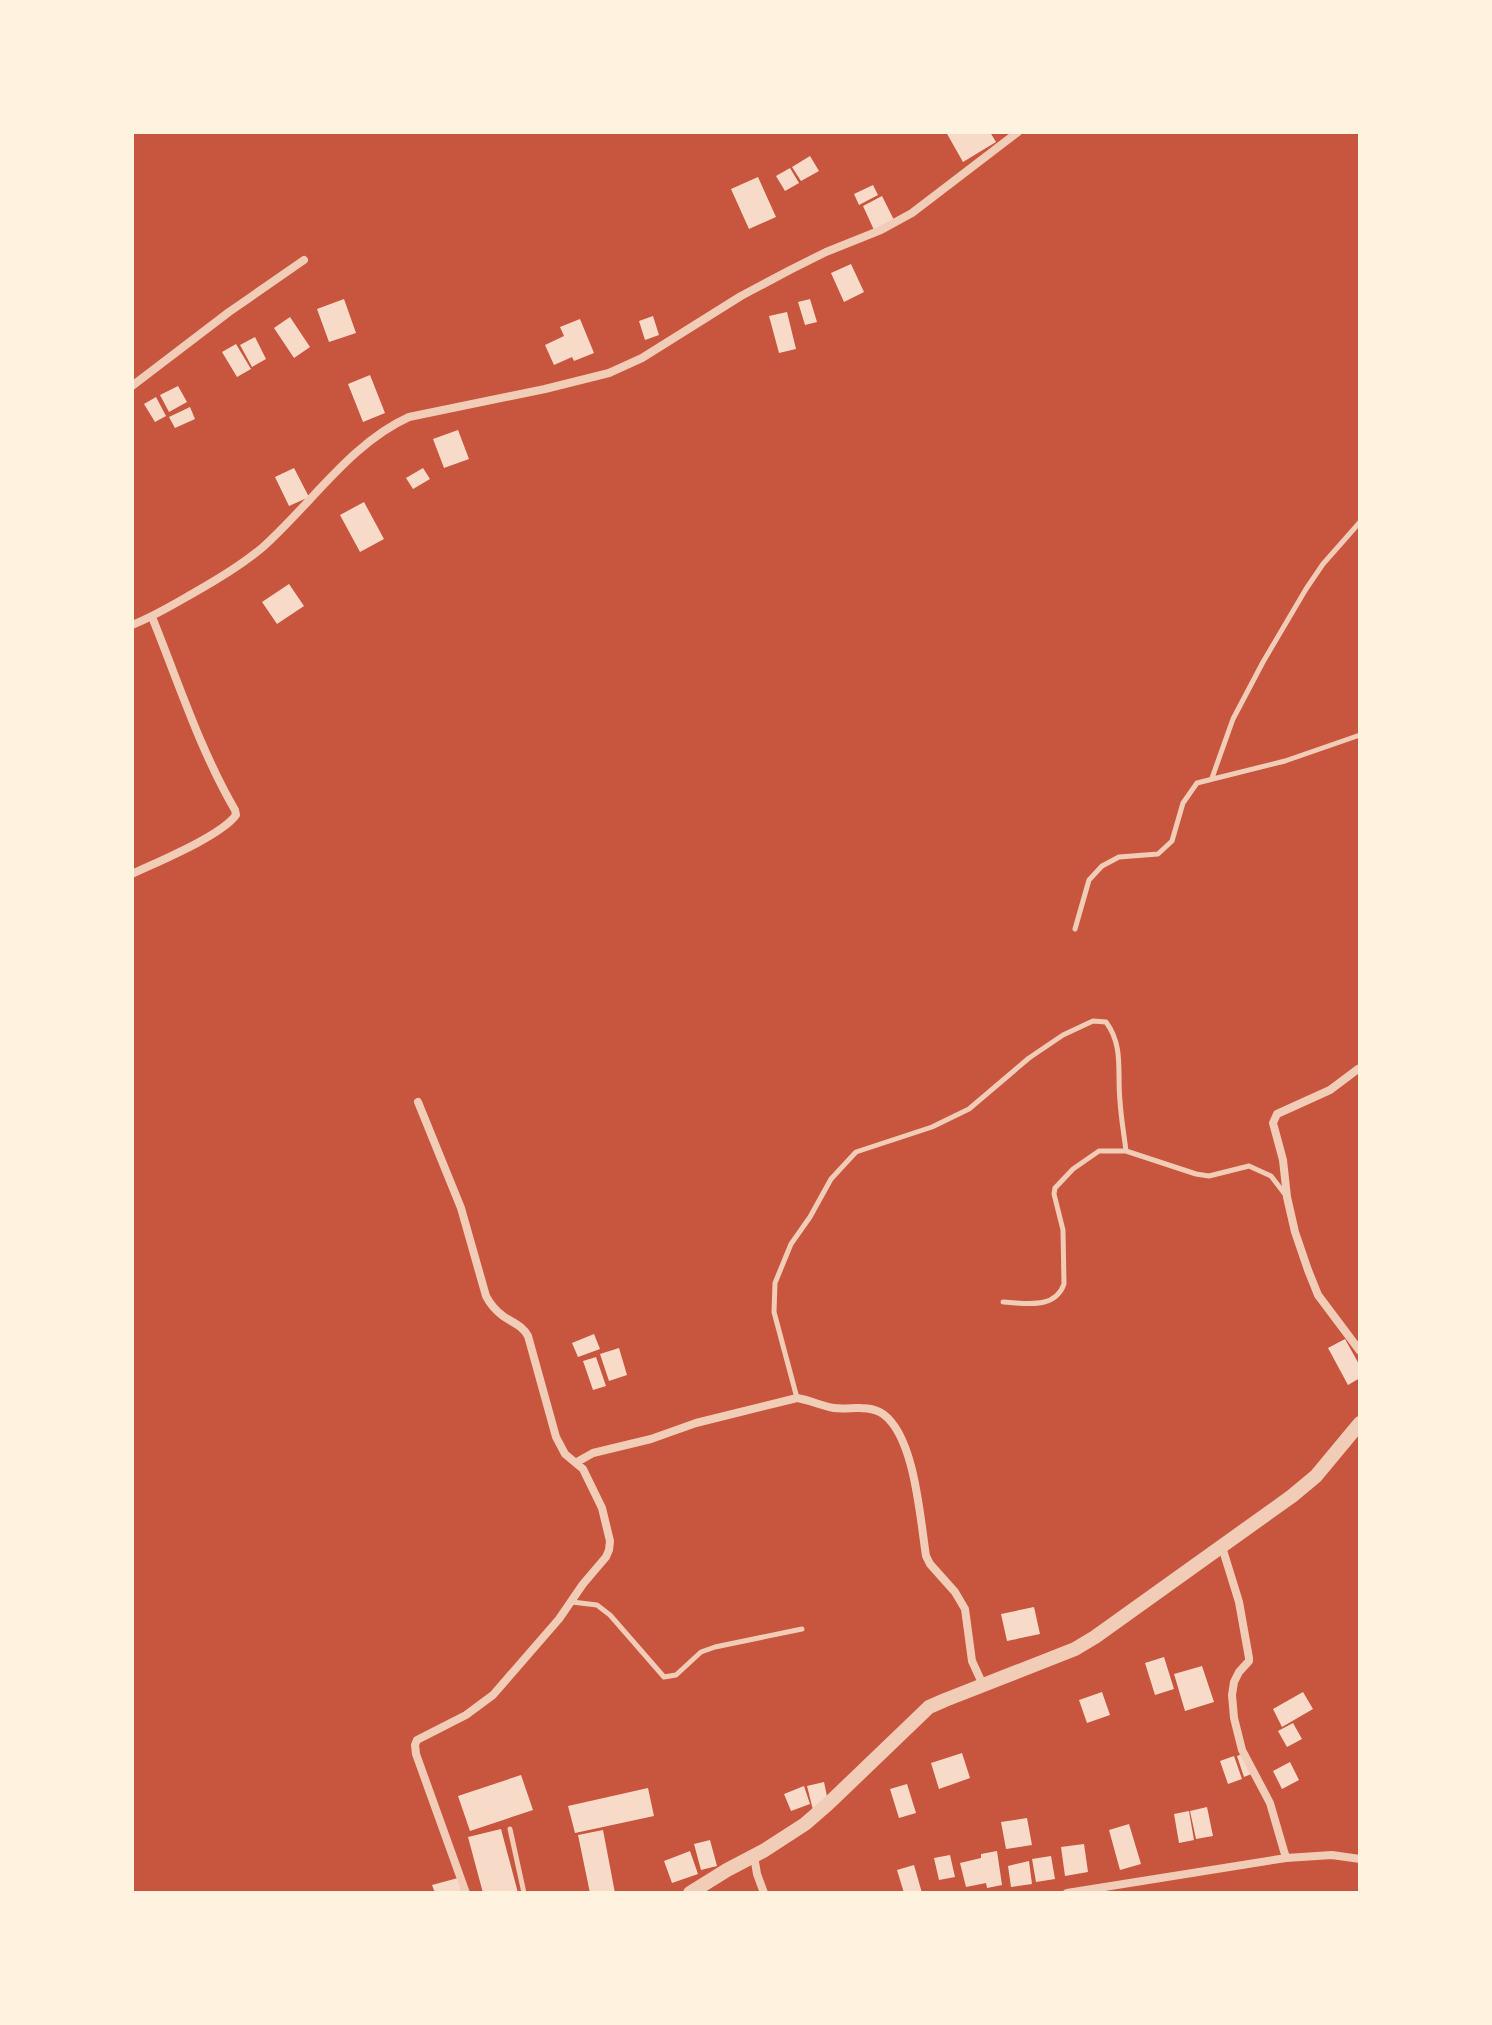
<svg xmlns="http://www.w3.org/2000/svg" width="1492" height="2025" font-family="'DejaVu Sans',sans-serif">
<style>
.building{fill:#f7dbc8}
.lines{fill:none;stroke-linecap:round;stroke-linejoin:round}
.service{stroke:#f1ccb7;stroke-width:5}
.minor{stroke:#f1ccb7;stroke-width:8}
.tertiary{stroke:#f1ccb7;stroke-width:14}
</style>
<rect width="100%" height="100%" fill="#c8553d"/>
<path class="building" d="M946 132H990L996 142 963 162Z
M810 156 819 171 801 181 792 167Z
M790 168 799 183 785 191 776 176Z
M758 177 776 217 749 229 731 189Z
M873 185 878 195 859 205 854 194Z
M882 196 894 220 874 230 863 206Z
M851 264 864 292 844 302 831 273Z
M344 299 356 333 329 342 317 309Z
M810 299 817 322 805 325 798 302Z
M787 312 796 349 779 353 769 316Z
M653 316 659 335 645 340 639 321Z
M290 317 310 347 294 358 274 328Z
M580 319 594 353 574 361 572 357 554 365 545 345 564 336 560 327Z
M255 337 266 359 252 367 240 345Z
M236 344 251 369 237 377 222 352Z
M370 375 385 413 363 422 348 384Z
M178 386 187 402 169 412 160 395Z
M156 397 166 416 155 422 144 404Z
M190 407 195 419 175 428 169 417Z
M458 430 469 459 444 468 433 439Z
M294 468 309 497 289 506 275 477Z
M423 468 430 479 413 489 406 478Z
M364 502 384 539 360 552 340 515Z
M289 584 304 606 277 624 262 602Z
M594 1334 600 1349 578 1357 572 1343Z
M1345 1339 1360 1366V1378L1348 1385 1328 1348Z
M619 1348 627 1375 609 1381 600 1354Z
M596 1357 606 1386 593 1390 583 1361Z
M1034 1607 1040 1634 1007 1641 1001 1614Z
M1164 1657 1174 1689 1155 1695 1145 1663Z
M1202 1666 1214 1702 1185 1711 1174 1674Z
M1102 1692 1110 1715 1087 1723 1079 1700Z
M1303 1692 1313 1709 1282 1727 1273 1709Z
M1293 1723 1302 1739 1287 1747 1278 1731Z
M1247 1752 1254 1773 1244 1777 1237 1756Z
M962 1753 970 1778 939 1789 931 1763Z
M1234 1756 1242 1779 1228 1784 1220 1761Z
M1290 1762 1299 1780 1282 1789 1273 1771Z
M521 1775 533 1810 470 1831 458 1796Z
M824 1782 829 1806 813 1810 807 1786Z
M907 1784 916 1813 899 1818 890 1789Z
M804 1786 810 1804 791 1811 784 1794Z
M648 1788 654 1816 575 1833 568 1806Z
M1207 1807 1213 1836 1196 1839 1190 1811Z
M1189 1811 1194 1840 1179 1843 1174 1814Z
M1027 1818 1032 1845 1006 1849 1001 1822Z
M1129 1824 1141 1864 1120 1870 1109 1830Z
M501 1829 518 1893H483L468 1837Z
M603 1830 615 1893H590L578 1835Z
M710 1840 717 1866 701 1870 694 1844Z
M1084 1844 1088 1872 1065 1876 1061 1847Z
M690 1851 698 1874 672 1883 664 1861Z
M997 1851 1002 1885 987 1888 986 1883 966 1887 960 1863 981 1858V1854Z
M950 1855 955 1877 939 1880 934 1858Z
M1051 1856 1055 1879 1036 1882 1032 1859Z
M1029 1861 1032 1884 1011 1887 1008 1866Z
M914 1865 922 1893H904L897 1870Z
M458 1878 462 1893H435L432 1885Z"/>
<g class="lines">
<path class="service" d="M1212 778 1233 719 1263 662 1306 589 1323 564 1360 522
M1075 929 1089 880 1102 866 1119 857 1158 854 1172 841 1183 803 1197 783 1285 761 1360 735
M1003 1302C1025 1303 1055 1310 1064 1284L1063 1230 1054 1194 1055 1188 1073 1169 1099 1151H1126L1196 1174 1209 1176 1249 1166 1271 1176 1284 1193
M797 1398 774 1312 775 1283 791 1244 810 1217 831 1179 856 1152 932 1127 969 1109 1029 1058 1063 1035 1093 1021 1106 1022C1124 1046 1117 1073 1120 1101 1121 1118 1124 1134 1126 1151
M572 1602 597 1605 610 1615 664 1677 676 1675 701 1652 715 1647 802 1629
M510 1829 524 1893"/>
<path class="minor" d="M132 386 229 312 304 260
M132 625C155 616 176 603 197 591 220 578 243 564 263 547 311 504 351 443 409 417L545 389 609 373 642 358 741 296 790 270 826 252 881 230 912 213 1018 132
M132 874C157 862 221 836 236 815L235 810C200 750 178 681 152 617
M1358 1069 1330 1090 1277 1114 1273 1123 1283 1160 1287 1197 1295 1232 1308 1270 1318 1295 1360 1351
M418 1102 461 1208 486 1296C490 1304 495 1310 503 1316 513 1323 522 1325 528 1336L556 1437 565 1454 583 1469 602 1508 610 1541 609 1550 606 1557 583 1584 559 1619 493 1695 466 1715 417 1740 415 1745 416 1754 466 1893
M577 1462 593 1453 651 1439 696 1423 797 1398C810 1400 821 1406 834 1408 849 1410 869 1404 883 1414 915 1437 920 1518 926 1556L930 1564 955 1592 965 1609 972 1661 983 1685
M1222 1547 1239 1602 1249 1658V1661L1239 1672 1234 1682 1232 1695 1234 1718 1242 1750 1270 1803 1286 1858
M754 1856 757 1874 764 1893
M1067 1893 1286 1858 1332 1855 1360 1859"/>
<path class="tertiary" d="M690 1893 727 1870 765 1850 805 1824 828 1804 929 1707 945 1700 1075 1649 1095 1637 1292 1496 1316 1476 1360 1423"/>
</g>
<rect width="1492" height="2025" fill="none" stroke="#fff3e0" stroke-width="268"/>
</svg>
